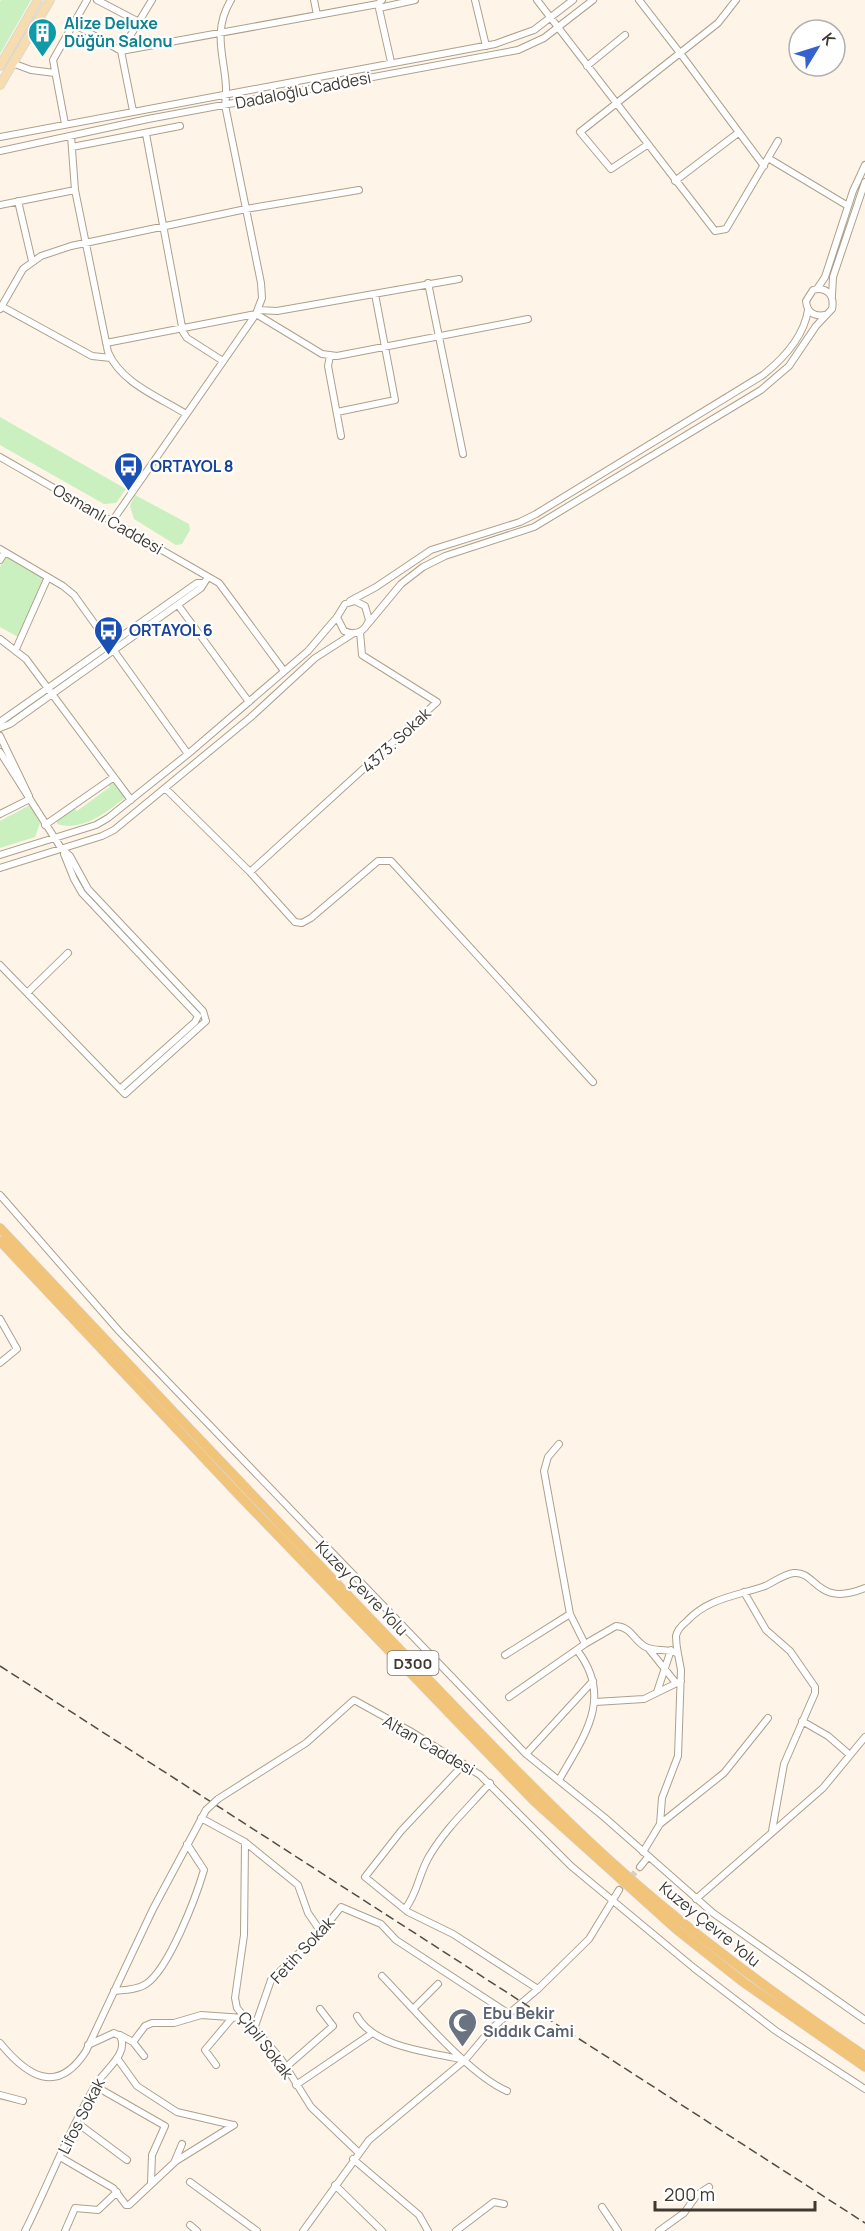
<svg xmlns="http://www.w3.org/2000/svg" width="865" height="2231" font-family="Manrope,sans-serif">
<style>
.green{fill:#c9f0be}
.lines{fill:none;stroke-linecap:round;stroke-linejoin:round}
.minor-tunnel{stroke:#d8cfc3;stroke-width:6;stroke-dasharray:6 3;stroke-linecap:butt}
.minor-casing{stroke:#aea08c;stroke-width:8}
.major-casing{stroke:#d9d7d6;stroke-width:10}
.highway-casing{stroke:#d9d7d6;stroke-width:10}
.minor{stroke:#fff;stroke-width:6}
.major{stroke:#f7dcaf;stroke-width:8}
.highway{stroke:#f1c479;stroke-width:9}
.rail{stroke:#524c42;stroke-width:1.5;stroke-dasharray:9 4.5;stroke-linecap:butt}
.minor-bridge-casing{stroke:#aea08c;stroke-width:8;stroke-linecap:butt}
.minor-bridge{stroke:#fff;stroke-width:6}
.labels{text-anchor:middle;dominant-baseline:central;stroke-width:4.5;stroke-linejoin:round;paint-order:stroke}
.shield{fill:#fff;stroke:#79746e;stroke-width:1.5}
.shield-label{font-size:15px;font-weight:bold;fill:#3f3930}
.culture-label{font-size:16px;font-weight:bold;fill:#0d838f;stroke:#fff;text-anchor:start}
.street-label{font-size:16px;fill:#3f3930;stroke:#fff}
.transit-label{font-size:16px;font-weight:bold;fill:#164399;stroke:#fff;text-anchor:start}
.worship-label{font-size:16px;font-weight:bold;fill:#5b616d;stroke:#fff;text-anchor:start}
</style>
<rect width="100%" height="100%" fill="#fef5e8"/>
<path class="green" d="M1 0H31L0 54V2Z
M0 417 126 489 116 503 104 504 0 445Z
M135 495 189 524 190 530 182 544 176 545 134 519 130 506Z
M8 553 43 572V584L22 639 0 627V567Z
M116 778 126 797C107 812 82 832 57 824V821L74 808 77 811 110 787 108 784Z
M30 805 40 823 35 837 0 848V821Z"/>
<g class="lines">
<path class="minor-tunnel" d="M619 1890 640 1867"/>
<defs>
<path id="minor" d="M97 0 139 22
M314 0 317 15
M475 0 486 46
M537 0 715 231 726 229 778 141
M639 0 680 53 580 132 611 169 647 145
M736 0 718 23 680 53 764 166
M378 4 391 62
M379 8 415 0
M74 24 121 51 378 4 382 0
M12 63 31 70 55 73
M587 66 625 35
M133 111 121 51 152 0
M65 124 53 60 87 0
M146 134 183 332 187 338 223 361
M71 136 75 190 108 352C121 383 159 397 186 414
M0 137 495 44 534 30 573 0
M72 147 180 126
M0 151 148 119 518 50 544 38 593 0
M768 158 848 206
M675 181 738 133
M18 201 32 261
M0 205 75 190
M428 283 463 454
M817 289 825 277 853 191 865 165
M832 296 833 277 865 182
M1 306 92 356 111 358
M0 309 23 269 41 256 71 246 246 209 359 190
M258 310 277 311 459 279
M106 343 256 314 322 354 337 356 528 319
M330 356 328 366 341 436
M337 412 395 400 375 294
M0 457 219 583 284 671
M113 520 256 314 262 298 261 283 225 105C231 67 208 38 231 0
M0 549 63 586 74 595 188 754
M0 560 5 552
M350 601 376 587 431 550 520 522 536 514 763 375C783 359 804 336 808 310
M178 605 249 702
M367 625 401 584 423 567 445 556 534 527 761 390 789 366 816 326 832 309C835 295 826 286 813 290L806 301C807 312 814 317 825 315
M0 639 26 659 131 800
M16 649 48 577
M0 722 197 583H202
M0 728 10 724 201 588 208 577
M0 736 29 796
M0 752 61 848 70 856 88 889 203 1011 206 1021 125 1094 0 965
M165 788 250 872 295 922 302 923 311 918 378 861H391L593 1082
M0 814 30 799
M45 825 114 777
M64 854 74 879 82 893 198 1016 195 1022 120 1089
M0 855 96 825 108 818 188 754 308 651 337 617 345 604 355 601 365 606 369 620C365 632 355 636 344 631L337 617
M0 868 102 836 114 830 251 717 315 658 354 633
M250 872 437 702 362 655 360 632
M27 993 68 953
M0 1195 119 1331 526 1754 604 1817 713 1913 865 2020
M0 1319 17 1349 0 1363
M744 1592 766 1630 790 1651 815 1687V1693L784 1764 772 1831
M570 1614 585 1644
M648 1648 676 1683
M678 1654C677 1649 676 1642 676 1636 677 1630 682 1625 687 1621 708 1598 737 1596 765 1586 774 1582 784 1574 794 1573 817 1571 816 1608 865 1588
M505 1655 570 1614 544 1471 548 1457 559 1444
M657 1692 671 1650
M509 1697 585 1644 616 1626C631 1627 633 1639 644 1646 654 1653 668 1647 678 1654L681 1670 678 1756 662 1798 660 1824 643 1852
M595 1702 644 1699 681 1681
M802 1721 828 1736 850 1755
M526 1754 593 1681
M464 1764 401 1831 365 1877 408 1912 453 1934 538 1989
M559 1780C584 1736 614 1698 577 1650
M218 1799 306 1743 354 1700 410 1731 480 1775 571 1866 694 1968 776 2031 865 2089
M201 1818 245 1842 298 1885 308 1913 321 1932
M660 1824 724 1773 768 1718
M245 1842 244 1935 235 1998 237 2008 281 2059 311 2107 358 2152
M640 1867 648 1857
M696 1899 823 1788 865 1737
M405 1909C418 1893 419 1872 430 1855 446 1828 469 1807 490 1783
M382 1976C413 2008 469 2075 507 2091
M114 1991C124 1990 137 1990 146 1984 169 1969 196 1897 204 1870L187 1844
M414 2008 438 1984
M357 2016C374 2048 432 2052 464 2060
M254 2029 271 1980 321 1932 341 1907 381 1924 396 1940 509 2014
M120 2035 133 2042 144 2056
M133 2042 145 2026 152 2023H174L201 2015 244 2018
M0 2043C27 2076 57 2096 86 2051L153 1909 206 1810
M117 2058 137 2086 177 2112 233 2125
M216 2065 205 2050 232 2018
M286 2067 333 2026 320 2009
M296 2085 371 2034
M95 2086 165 2126 152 2155 151 2183
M0 2095 23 2101
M76 2122 127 2160
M60 2157 113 2188 126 2205H129L176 2161 234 2125
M353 2159 419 2215 428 2231
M174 2163 182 2144
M190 2182 257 2231
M335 2185 382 2231
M602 2207 618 2231
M190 2225 197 2231
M25 2231C49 2183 68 2132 95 2086 103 2071 130 2054 120 2036L114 2033 88 2045
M65 2231 75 2208 98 2210 117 2192
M303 2231 369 2140 465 2060 491 2029 538 1989 589 1939 619 1890
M456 2231 494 2202 504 2204
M659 2231 684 2213 697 2195 709 2187"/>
<path id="major" d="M0 66 38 0
M0 85 50 0"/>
<path id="highway" d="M0 1228C120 1355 240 1483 361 1609 442 1693 521 1779 607 1858 687 1931 775 1995 865 2056
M0 1241 237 1493 534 1801 676 1929 743 1982 865 2067"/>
</defs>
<use href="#minor" class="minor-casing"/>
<use href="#major" class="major-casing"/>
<use href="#highway" class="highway-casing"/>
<use href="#minor" class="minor"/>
<use href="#major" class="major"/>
<use href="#highway" class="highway"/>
<path class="rail" d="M0 1666 865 2223"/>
<defs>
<path id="minor-bridge" d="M206 1810 218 1799"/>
</defs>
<use href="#minor-bridge" class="minor-bridge-casing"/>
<use href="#minor-bridge" class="minor-bridge"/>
</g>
<defs>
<symbol id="building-pin" viewBox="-11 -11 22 30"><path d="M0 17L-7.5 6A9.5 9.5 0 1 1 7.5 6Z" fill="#0f9aa8" stroke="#fff"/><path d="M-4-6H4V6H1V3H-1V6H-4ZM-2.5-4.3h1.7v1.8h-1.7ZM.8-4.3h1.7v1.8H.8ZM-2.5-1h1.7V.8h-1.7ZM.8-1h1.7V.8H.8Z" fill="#fff"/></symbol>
<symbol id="bus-pin" viewBox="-11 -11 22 30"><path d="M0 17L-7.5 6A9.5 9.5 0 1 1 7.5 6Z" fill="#1a4fb4" stroke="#fff"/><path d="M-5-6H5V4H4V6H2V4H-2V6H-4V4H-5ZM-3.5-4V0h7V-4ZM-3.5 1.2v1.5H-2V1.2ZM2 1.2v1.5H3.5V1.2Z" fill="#fff"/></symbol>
<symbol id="mosque-pin" viewBox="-11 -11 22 30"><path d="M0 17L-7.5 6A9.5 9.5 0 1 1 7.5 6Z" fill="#6b7280" stroke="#fff"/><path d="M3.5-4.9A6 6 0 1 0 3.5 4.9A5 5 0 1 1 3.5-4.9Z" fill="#fff"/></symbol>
</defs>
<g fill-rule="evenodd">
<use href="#building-pin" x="26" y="16" width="33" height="45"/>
<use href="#bus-pin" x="112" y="450" width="33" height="45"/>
<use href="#bus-pin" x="92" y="614" width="33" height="45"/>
<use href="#mosque-pin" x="446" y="2006" width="33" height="45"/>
</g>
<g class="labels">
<rect class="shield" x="387.5" y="1651" width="51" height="24" rx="4.5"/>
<g class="shield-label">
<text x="413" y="1663">D300</text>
</g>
<g class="culture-label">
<text x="64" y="23">Alize Deluxe<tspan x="64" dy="18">Düğün Salonu</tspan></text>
</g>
<g class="street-label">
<text transform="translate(303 90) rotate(-11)">Dadaloğlu Caddesi</text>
<text transform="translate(108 519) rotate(30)">Osmanlı Caddesi</text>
<text transform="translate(396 740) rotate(-43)">4373. Sokak</text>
<text transform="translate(362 1588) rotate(46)">Kuzey Çevre Yolu</text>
<text transform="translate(429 1745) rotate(30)">Altan Caddesi</text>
<text transform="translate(710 1924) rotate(39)">Kuzey Çevre Yolu</text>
<text transform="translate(302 1950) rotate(-47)">Fetih Sokak</text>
<text transform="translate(266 2045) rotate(53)">Çipil Sokak</text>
<text transform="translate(81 2116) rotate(-63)">Lifos Sokak</text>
</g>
<g class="transit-label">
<text x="150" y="466">ORTAYOL 8</text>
<text x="129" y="630">ORTAYOL 6</text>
</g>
<g class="worship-label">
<text x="483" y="2013">Ebu Bekir<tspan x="483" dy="18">Sıddık Cami</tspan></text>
</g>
</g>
<g transform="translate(817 48) rotate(52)"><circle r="28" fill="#ffffff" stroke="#b2b0ac" stroke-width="1.5"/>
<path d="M0-4.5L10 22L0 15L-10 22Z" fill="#3661d1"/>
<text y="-9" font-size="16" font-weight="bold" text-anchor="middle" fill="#3f3930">K</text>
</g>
<path d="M655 2201v9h160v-9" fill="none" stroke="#3f3930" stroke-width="3"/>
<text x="664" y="2201" font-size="18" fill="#3f3930" stroke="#ffffff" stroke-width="4.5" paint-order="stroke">200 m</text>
</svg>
